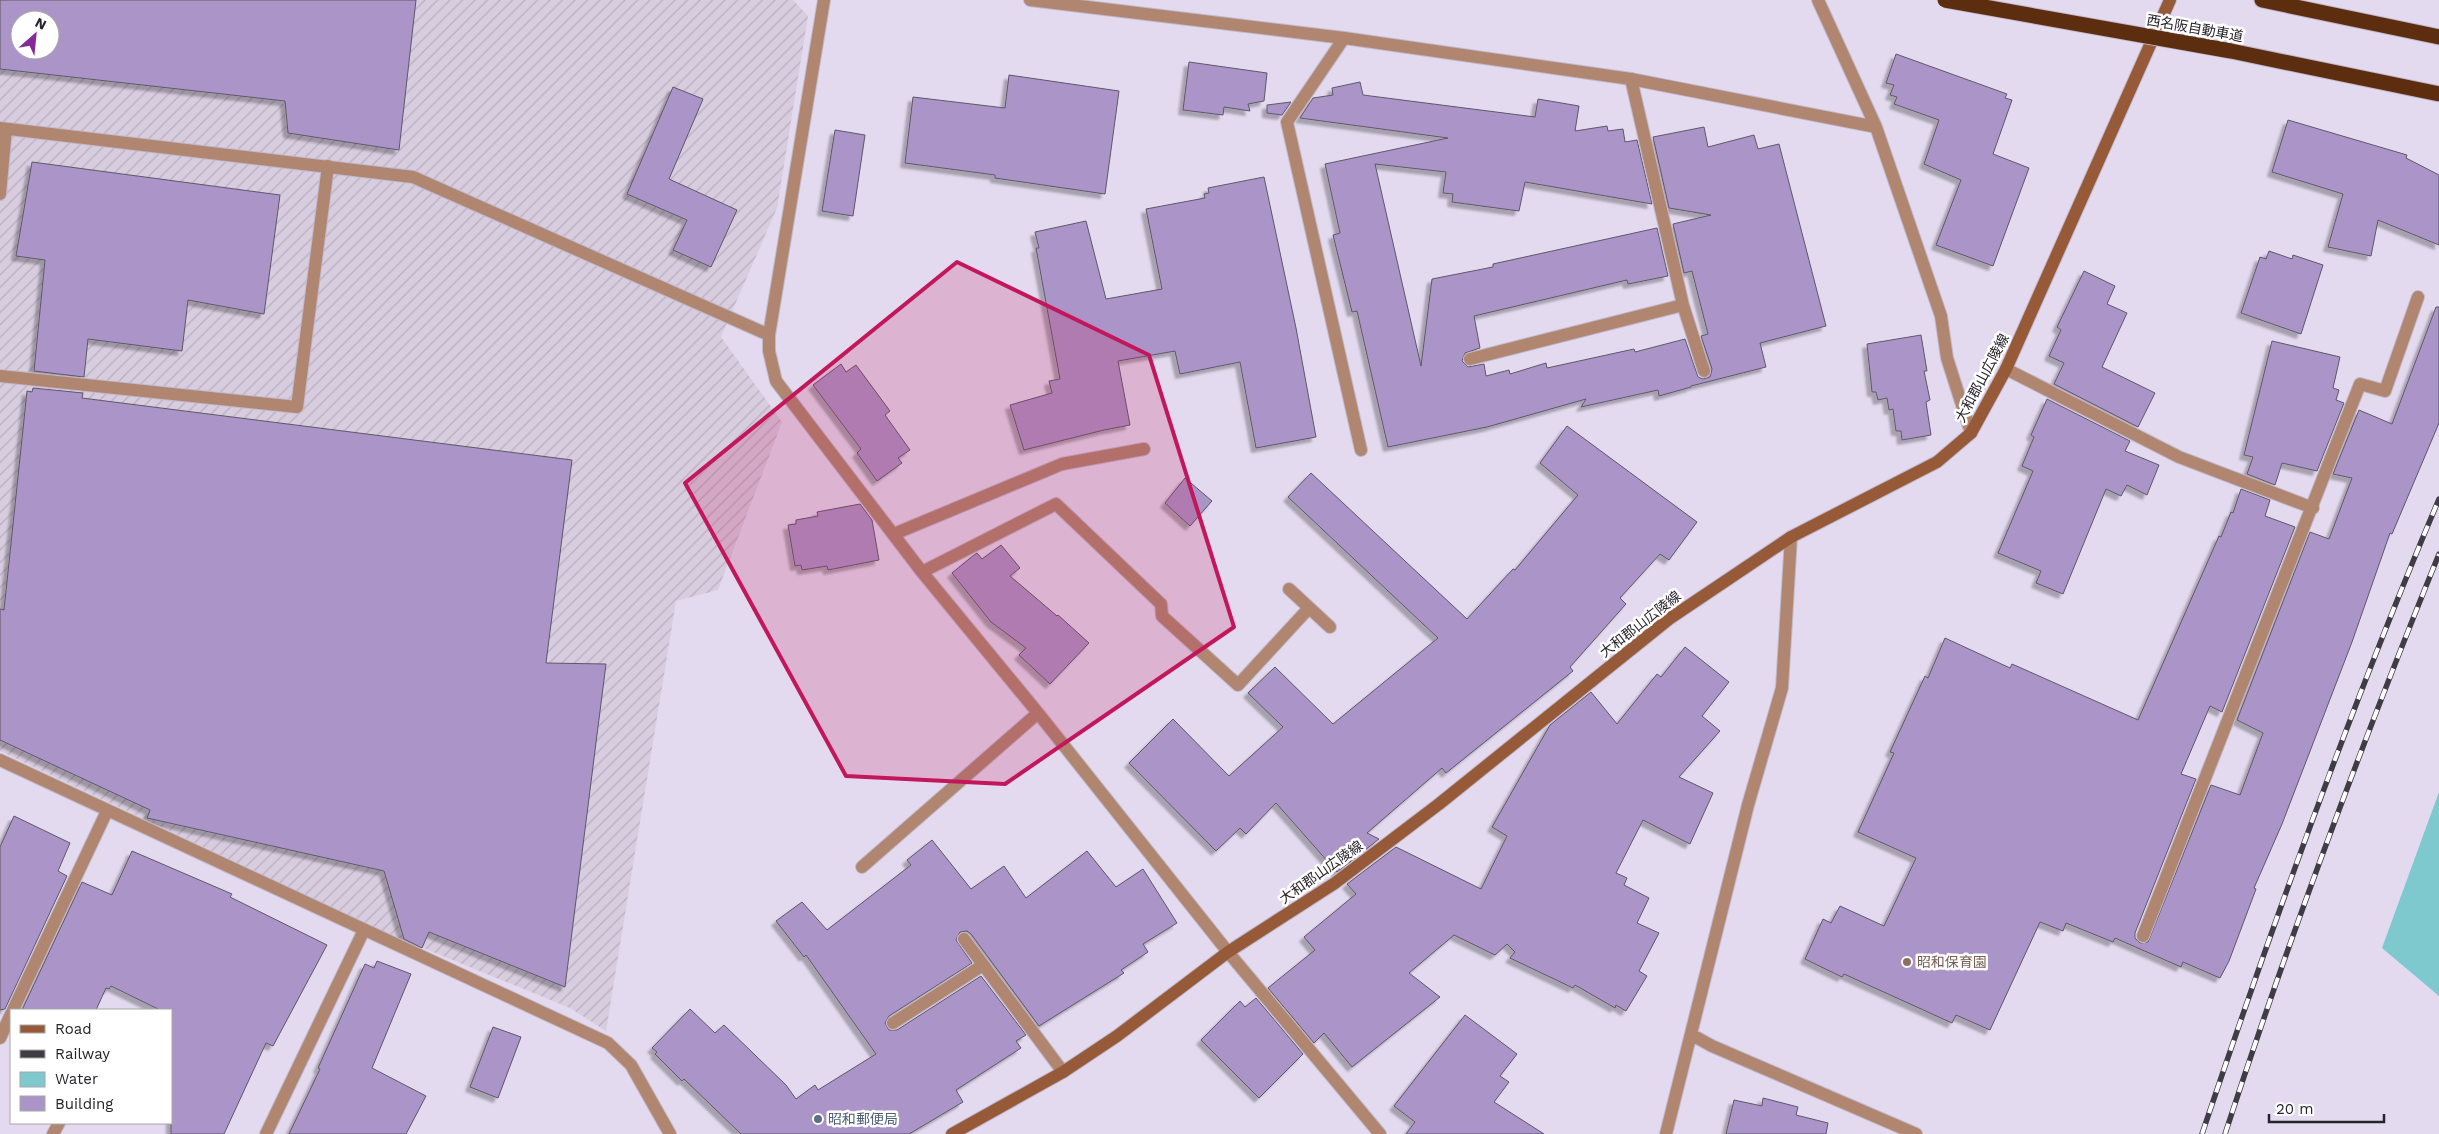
<svg xmlns="http://www.w3.org/2000/svg" width="2439" height="1134" font-family="'Work Sans','Noto Sans JP',sans-serif">
<style>
.industrial{fill:url(#industrial-furrows);fill-rule:evenodd}
.water{fill:#7dc9ce}
.building{fill:#ab94c7;stroke:#5e5768;fill-rule:evenodd;filter:url(#shadow)}
.lines{fill:none;stroke-linecap:round;stroke-linejoin:round}
.service-casing{stroke:#c1b9cc;stroke-width:14}
.minor-casing{stroke:#c1b9cc;stroke-width:14}
.tertiary-casing{stroke:#c1b9cc;stroke-width:14}
.secondary-casing{stroke:#c1b9cc;stroke-width:14}
.motorway-casing{stroke:#c1b9cc;stroke-width:17}
.service{stroke:#b08670;stroke-width:12}
.minor{stroke:#b08670;stroke-width:12}
.tertiary{stroke:#b08670;stroke-width:12}
.secondary{stroke:#975a39;stroke-width:12}
.motorway{stroke:#5d2d0f;stroke-width:15}
.rail-casing{stroke:#403c45;stroke-width:5.5}
.rail{stroke:#fff;stroke-width:4;stroke-dasharray:11;stroke-linecap:butt}
.motorway-bridge-casing{stroke:#c1b9cc;stroke-width:17;stroke-linecap:butt}
.motorway-bridge{stroke:#5d2d0f;stroke-width:15}
.marked{fill:#c2185b;fill-opacity:0.2;stroke:#c2185b;stroke-width:4;stroke-linejoin:round}
.education-dot{fill:#8d6e63;stroke:#fff;stroke-width:2}
.service-dot{fill:#5c6f8a;stroke:#fff;stroke-width:2}
.labels{text-anchor:middle;dominant-baseline:central;stroke-width:5;stroke-linejoin:round;paint-order:stroke}
.street-label{font-size:14px;fill:#26232a;stroke:#fff}
.education-label{font-size:14px;fill:#785e54;stroke:#fff;text-anchor:start}
.service-label{font-size:14px;fill:#4e5e75;stroke:#fff;text-anchor:start}
</style>
<defs>
<pattern id="industrial-furrows" width="10" height="10" patternUnits="userSpaceOnUse" patternTransform="scale(1.25)"><rect width="10" height="10" fill="#d8ccdf"/><path d="M-1 1l2-2M0 10L10 0M9 11l2-2" fill="none" stroke="#b9afc0"/></pattern>
<filter id="shadow"><feDropShadow dx="-4.5" dy="4.5" stdDeviation="1" flood-color="#0004"/></filter>
</defs>
<rect width="100%" height="100%" fill="#e3daef"/>
<path class="industrial" d="M0 0H793L808 16 777 208 721 337 782 422 718 590 676 601 606 1031 570 1008 377 929 0 751ZM20 20H50V50H20Z"/>
<path class="water" d="M2439 792V996L2382 948Z"/>
<path class="building" d="M0 0H416L399 150 288 133 285 101 0 69ZM20 20H50V50H20Z
M1896 54 2007 94 2005 98 2012 100 1993 154 2029 168 1993 266 1936 245 1961 180 1924 164 1939 120 1894 104 1897 97 1890 95 1894 85 1886 83Z
M1189 62 1267 73 1264 101 1248 104 1250 111 1224 107 1223 115 1183 110Z
M1009 75 1119 91 1105 194 995 178V175L905 163 913 97 1005 108Z
M1360 82 1363 95 1535 117 1538 99 1579 106 1575 131 1607 126 1608 131 1623 129 1625 142 1637 140 1652 204 1525 182 1519 211 1452 202 1453 194 1443 193 1446 172 1375 164 1421 366 1432 279 1493 267V264L1657 228 1668 276 1628 284 1627 280 1474 316 1480 348 1465 353 1462 361 1468 367 1484 364 1486 376 1509 370 1510 374 1546 363 1547 368 1634 349 1635 352 1685 339 1698 377 1703 379 1710 377 1712 369 1701 336 1708 334 1692 271 1684 273 1673 224 1711 215 1669 208 1653 137 1704 127 1708 147 1754 135 1758 149 1779 144 1826 326 1760 343 1766 367 1691 386V387L1659 396 1658 390 1581 407 1586 399 1487 427 1388 447 1357 311 1352 312 1333 235 1340 233 1325 164 1448 138 1300 118 1313 98 1333 95 1332 88Z
M673 87 703 99 669 179 737 210 711 267 673 250 687 220 627 194Z
M1291 102 1282 115 1267 113V105Z
M2288 120 2407 155 2406 158 2439 175V245L2378 220 2371 256 2328 247 2343 194 2272 172Z
M835 130 865 135 853 216 822 211Z
M32 162 280 195 264 314 188 300 182 351 88 339 84 377 34 371 45 260 16 256Z
M1264 177 1296 328 1316 437 1256 448 1240 362 1180 374 1175 351 1118 361 1130 425 1104 430 1024 450 1010 405 1052 393 1049 381 1060 379 1036 248H1039L1035 232 1086 221 1106 299 1162 289 1146 209 1205 198 1204 194 1209 193 1208 188Z
M2269 251 2292 259 2293 255 2323 265 2301 334 2241 313 2260 257 2266 259Z
M2084 271 2115 286 2107 304 2127 313 2102 367 2155 393 2138 427 2054 384 2064 363 2049 356 2061 330 2057 327Z
M2436 307H2439V423L2392 534 2390 533 2352 642 2282 824 2254 888 2256 889 2229 961 2220 978 2183 962 2181 967 2115 938 2113 942 2066 923 2063 931 2040 922 1990 1030 1956 1015 1952 1023 1844 974 1842 977 1805 959 1823 919 1831 923 1840 906 1884 926 1916 858 1858 832 1894 753 1890 752 1925 676 1928 678 1945 638 2010 668 2012 664 2138 720 2219 536 2221 537 2231 512 2233 513 2241 489 2270 500 2265 516 2295 527 2222 712 2210 706 2181 774 2196 779 2135 933V938L2140 943 2148 942 2211 785 2240 795 2263 733 2237 720 2310 532 2329 539 2352 478 2333 474 2359 410 2392 424Z
M1921 335 1927 371H1924L1930 400 1926 402 1931 435 1902 440 1901 431H1896L1893 409 1889 410 1887 398 1878 400 1876 392H1872L1867 344Z
M2272 341 2340 357 2333 388 2339 390 2336 400 2344 403 2317 471 2282 463 2275 485 2247 474 2253 457 2244 455Z
M841 364 846 372 856 365 890 411 885 415 910 450 898 458 902 463 877 481 857 453 861 449 813 385Z
M33 388 83 393 82 398 572 460 546 663 606 664 565 987 429 932 422 948 404 939 384 871 147 818 150 810 0 740V609L4 610 27 391 32 392Z
M2047 399 2130 441 2125 451 2159 465 2147 495 2127 485 2121 496 2106 489 2063 594 2036 583 2041 571 1998 553 2033 471 2022 466 2034 437 2031 435Z
M1567 426 1697 522 1669 560 1660 554 1620 598 1626 604 1570 667 1573 671 1446 773 1442 768 1367 833 1379 839 1337 872 1276 803 1246 834 1240 828 1216 851 1129 763 1173 719 1229 776 1283 727 1248 693 1275 667 1333 724 1438 638 1288 497 1311 473 1467 619 1513 569 1515 570 1578 495 1540 463Z
M1185 478 1212 501 1190 526 1165 503Z
M860 504 872 520 879 560 828 570 827 566 802 570 801 565 795 566 788 525 796 524V520L818 516 817 512Z
M1001 545 1020 568 1010 576 1057 616 1058 615 1089 643 1050 684 1019 655 1026 648 991 622 952 573 974 555 977 553 982 559Z
M1685 647 1729 682 1702 716 1720 731 1679 777 1713 793 1690 844 1643 820 1616 873 1627 878 1624 885 1649 898 1637 923 1659 933 1639 971 1647 976 1626 1011 1616 1005 1615 1008 1575 985 1573 988 1510 958 1515 952 1507 944 1495 955 1454 935 1409 973 1440 997 1352 1067 1324 1033 1314 1043 1268 988 1315 950 1304 937 1356 894 1347 884 1396 847 1481 889 1507 836 1492 827 1550 725 1591 692 1617 724 1657 674 1661 677Z
M14 816 70 843 58 871 67 876 5 1009 0 1010V847Z
M932 840 971 889 1004 866 1026 898 1087 851 1116 887 1143 869 1177 923 1143 944 1148 952 1121 970 1124 973 1039 1026 971 934 967 931 960 932 956 940 972 963 889 1016 885 1023 889 1030H897L981 976 1026 1035 1016 1041 1021 1048 956 1090 963 1102 909 1134H741L684 1079 682 1081 655 1054 657 1052 652 1048 690 1009 715 1033 724 1025 786 1085 796 1099 815 1085 818 1090 876 1054 806 955 804 957 776 921 802 902 827 930 911 865 907 860Z
M132 851 232 894 230 897 327 945 273 1046 266 1043 224 1134H171V1010H160L111 986 109 989 106 988 96 1010H22L82 882 112 895Z
M377 961 411 974 372 1068 426 1096 406 1134H289L320 1069 318 1068 365 964 374 968Z
M1256 998 1303 1054 1259 1098 1201 1040 1240 1001 1245 1007Z
M1465 1015 1517 1054 1500 1076 1509 1082 1494 1102 1544 1134H1406L1415 1122 1394 1106Z
M493 1027 521 1037 498 1098 470 1087Z
M1763 1098 1798 1107 1796 1115 1828 1123 1826 1134H1726L1734 1100 1762 1106Z"/>
<g class="lines">
<defs>
<path id="service" d="M0 128 413 177 769 335
M0 194 6 129
M0 376 297 407 328 166"/>
<path id="minor" d="M824 0 769 335V351L776 381 922 572 1038 713 1228 952 1380 1134
M1344 38 1287 122 1361 450
M1631 79 1683 305 1704 371
M1470 359 1683 305
M2006 369 2179 457 2313 508
M894 534 1062 464 1144 449
M922 572 1056 504 1161 604 1162 616 1238 685 1309 608
M1289 589 1330 627
M0 760 608 1043 631 1065 670 1134
M862 867 1038 713
M2143 936 2360 384 2385 391 2418 297
M964 939 1063 1072
M13 1010 107 811
M893 1023 983 965
M1692 1035 1712 1046 1916 1134
M0 1038 11 1014
M53 1134 59 1123
M266 1134 364 930
M1666 1134 1748 805 1782 688 1791 537"/>
<path id="tertiary" d="M1030 0 1344 38 1631 79 1876 127
M1818 0 1876 127 1941 316 1947 358 1971 433"/>
<path id="secondary" d="M952 1134 1063 1072 1117 1036 1228 952 1335 883 1439 804 1669 619 1791 537 1937 462 1971 433 2006 369 2170 0"/>
<path id="motorway" d="M2262 0 2439 37"/>
</defs>
<use href="#service" class="service-casing"/>
<use href="#minor" class="minor-casing"/>
<use href="#tertiary" class="tertiary-casing"/>
<use href="#secondary" class="secondary-casing"/>
<use href="#motorway" class="motorway-casing"/>
<use href="#service" class="service"/>
<use href="#minor" class="minor"/>
<use href="#tertiary" class="tertiary"/>
<use href="#secondary" class="secondary"/>
<use href="#motorway" class="motorway"/>
<defs>
<path id="rail" d="M2202 1134C2274 920 2351 707 2439 499
M2225 1134C2289 938 2362 744 2439 554"/>
</defs>
<use href="#rail" class="rail-casing"/>
<use href="#rail" class="rail"/>
<defs>
<path id="motorway-bridge" d="M1945 0 2231 51 2439 94"/>
</defs>
<use href="#motorway-bridge" class="motorway-bridge-casing"/>
<use href="#motorway-bridge" class="motorway-bridge"/>
</g>
<path class="marked" d="M957 262 1149 355 1234 627 1005 784 846 776 685 483Z"/>
<circle class="education-dot" cx="1907" cy="962" r="5"/>
<circle class="service-dot" cx="818" cy="1119" r="5"/>
<g class="labels">
<g class="street-label">
<text transform="translate(2195 28) rotate(10)">西名阪自動車道</text>
<text transform="translate(1982 378) rotate(-62)">大和郡山広陵線</text>
<text transform="translate(1640 624) rotate(-38)">大和郡山広陵線</text>
<text transform="translate(1321 872) rotate(-35)">大和郡山広陵線</text>
</g>
<g class="education-label">
<text x="1917" y="962">昭和保育園</text>
</g>
<g class="service-label">
<text x="828" y="1119">昭和郵便局</text>
</g>
</g>
<rect x="10" y="1009" width="162" height="115" fill="#ffffff" stroke="#a8a7aa"/>
<rect x="20" y="1025" width="25" height="8" fill="#975a39" stroke="#a8a7aa"/>
<text x="55" y="1034" font-size="15" fill="#26232a">Road</text>
<rect x="20" y="1050" width="25" height="8" fill="#403c45" stroke="#a8a7aa"/>
<text x="55" y="1059" font-size="15" fill="#26232a">Railway</text>
<rect x="20" y="1072" width="25" height="15" fill="#7dc9ce" stroke="#a8a7aa"/>
<text x="55" y="1084" font-size="15" fill="#26232a">Water</text>
<rect x="20" y="1096" width="25" height="15" fill="#ab94c7" stroke="#a8a7aa"/>
<text x="55" y="1109" font-size="15" fill="#26232a">Building</text>
<g transform="translate(35 35) rotate(27)"><circle r="24" fill="#ffffff" stroke="#a8a7aa"/>
<path d="M0-4L9 19L0 12L-9 19Z" fill="#842b98"/>
<text y="-8" font-size="14" font-weight="bold" text-anchor="middle" fill="#26232a">N</text>
</g>
<path d="M2269 1114v8h115v-8" fill="none" stroke="#26232a" stroke-width="2.5"/>
<text x="2276" y="1114" font-size="15" fill="#26232a" stroke="#ffffff" stroke-width="4" paint-order="stroke">20 m</text>
</svg>
